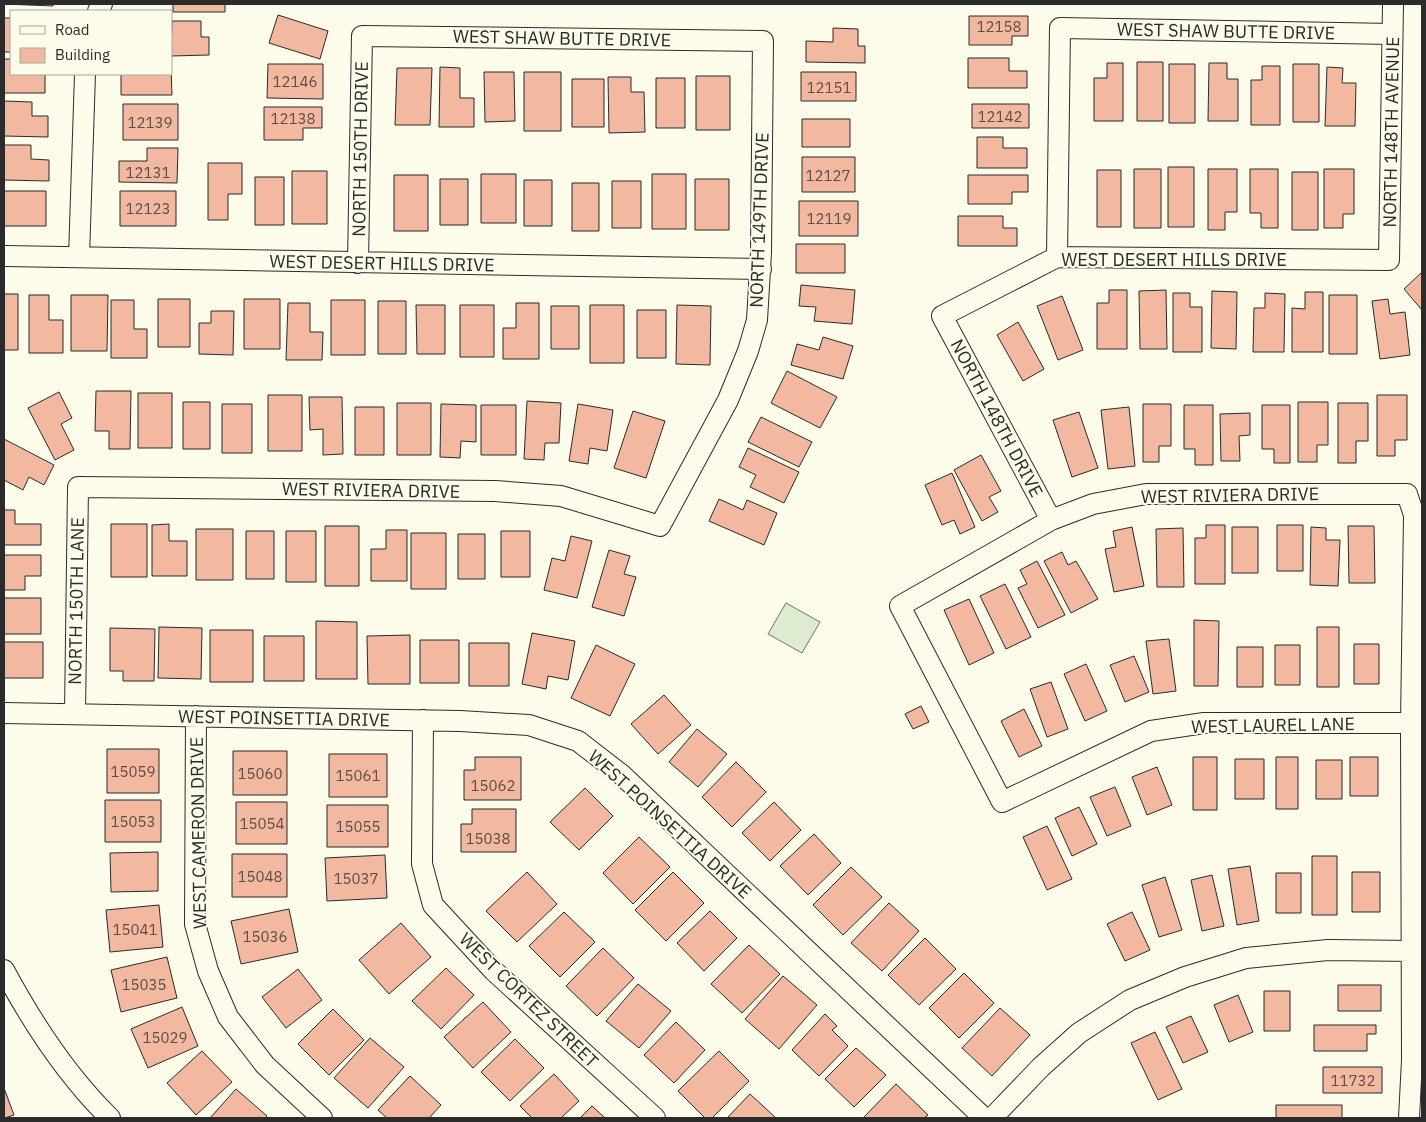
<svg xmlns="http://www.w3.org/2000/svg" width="1426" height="1122" font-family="'IBM Plex Sans',sans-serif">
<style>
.green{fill:#deebd1;stroke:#74746e}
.building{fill:#f2b8a0;stroke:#2b2b2b}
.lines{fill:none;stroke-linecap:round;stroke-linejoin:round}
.minor-casing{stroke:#2b2b2b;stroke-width:22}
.minor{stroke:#fdfbea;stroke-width:20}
.labels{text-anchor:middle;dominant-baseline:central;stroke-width:4;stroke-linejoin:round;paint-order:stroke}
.number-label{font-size:15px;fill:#5d4e48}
.street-label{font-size:18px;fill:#2b2b2b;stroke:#fdfbea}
</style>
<rect width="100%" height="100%" fill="#fdfbea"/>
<path class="green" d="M786 603 820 622 802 653 768 634Z"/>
<path class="building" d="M4 4H53V6Z
M173 4H225V12H173Z
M278 15 328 31 320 59 269 43Z
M969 16H1028V36H1012V45H969Z
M4 18H11V52H4Z
M172 21H201V37H209V55L171 56Z
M833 28 858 29V46H865V63L806 62V41L833 42Z
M968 58H1009V71H1027V88H968Z
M4 59H11V74H45V93H4Z
M1137 62H1163V121H1137Z
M1107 63H1123V121H1094V78H1107Z
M1209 63H1227V79H1238V121H1208Z
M268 64H323V99L267 98Z
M1169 64H1195V123H1169Z
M1293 64H1319V122H1293Z
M1262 66H1280V125H1251V80H1262Z
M440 67 460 68V98H474V127H439Z
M1327 67 1343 68 1342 83H1356L1355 126H1325Z
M171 68 172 95H121V74H171Z
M397 68H432L430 125H395Z
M484 72H514L515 121 485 122Z
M524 72H561V131H524Z
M801 72H856V101H801Z
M696 76H730V130H696Z
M608 77H631V92H644L645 132 609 133Z
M656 78H685V128H656Z
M572 79H604V127H572Z
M4 101 32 102V116H48V137L4 136Z
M123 104H178V140H123Z
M972 104H1029V128H972Z
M264 107H322V128H303V140H264Z
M802 119H850V147H802Z
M977 137H1003V148H1027V168H977Z
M4 145H31V159L49 160V181L4 180Z
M147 148H178L177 183 119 182V161H147Z
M802 157H855V192H802Z
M208 163H242V194H228V220H208Z
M1168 167H1194V227H1168Z
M1134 169H1161V228H1134Z
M1208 169H1237V212H1225V230H1208Z
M1250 169H1278V228H1261V213H1250Z
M1324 169H1354V214H1343V228H1324Z
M1097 170H1121V227H1097Z
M292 171H327V224H292Z
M1292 172H1318V230H1292Z
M481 174H516V223H481Z
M652 174H686V229H652Z
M394 175H428V231H394Z
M968 175H1028V192H1012V204H968Z
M255 177H284V225H255Z
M440 179H468V225H440Z
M695 179H729V230H695Z
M524 180H552V226H524Z
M612 181H641V228H612Z
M572 183H599V231H572Z
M4 191H46V226H4Z
M120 191H176V226H120Z
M799 201H858V236H799Z
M958 216H1003V228H1017V246H958Z
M796 244H845V273H796Z
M1421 273 1422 274V310L1404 289Z
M801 285 855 290 852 324 814 321 816 307 799 306Z
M1109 290H1127V349H1097V303H1109Z
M1166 290 1167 349H1140L1139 291Z
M1212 291 1237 292 1236 349 1211 348Z
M1305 292H1323V352H1292V308L1305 309Z
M1173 293H1190V307H1202V352H1173Z
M1265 293 1285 294 1284 352H1253L1254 308H1265Z
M4 294H18V350H4Z
M29 295H49V320H63V353H29Z
M71 295H108L107 351H71Z
M1329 295H1357V354H1329Z
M1062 296 1083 350 1058 360 1037 306Z
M158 299H190V347H158Z
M244 299H280V349H244Z
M1388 299 1390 314 1405 312 1410 355 1380 359 1372 301Z
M111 300H134V329H147V358H111Z
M331 300H365V355H331Z
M378 301H406V354H378Z
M288 303H310V332H323L322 360H286Z
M516 303H539V359H503V328H516Z
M416 305H445V354H417Z
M460 305H494V357H460Z
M590 305H624V363H590Z
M677 305 711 306 710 365 676 364Z
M551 306H579V349H551Z
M637 310H666V358H637Z
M211 311H234L233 355 199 354V323H211Z
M1018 322 1044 369 1023 381 997 335Z
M823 337 853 346 843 379 791 365 797 344 819 350Z
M787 371 837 397 820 428 771 403Z
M96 391H131L130 449H109V431H95Z
M59 392 72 418 61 424 74 450 55 460 28 408Z
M138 393H172V448H138Z
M268 395H302V451H268Z
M1377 395H1407V440H1395V456H1377Z
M309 397H342L343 454 323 455V429L310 430Z
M527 401 561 403 559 443H545L544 460 524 459Z
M183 402H210V449H183Z
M1298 402H1328V445H1317V462H1298Z
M397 403H431V455H397Z
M1338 403H1368V441H1356V463H1338Z
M222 404H252V453H222Z
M441 404 476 405V442L461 441 460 458 440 457Z
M578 404 613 410 607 451 590 448 588 464 569 461Z
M1143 404H1171V446H1159V462H1143Z
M481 405H516V455H481Z
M1184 405H1213V465H1195V449H1184Z
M1262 405H1290V463H1274V449H1262Z
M355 407H384V455H355Z
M1129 407 1135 466 1108 469 1101 410Z
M633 411 665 421 646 478 614 468Z
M1079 412 1098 468 1072 477 1053 420Z
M1250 413V435L1239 436 1240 461H1221L1220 414Z
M761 417 812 442 799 467 748 442Z
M4 439 54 465 44 485 29 477 23 490 4 480Z
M748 448 799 472 784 503 750 487 756 475 739 467Z
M981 455 1001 491 989 497 998 512 982 521 954 470Z
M952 473 975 527 960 534 954 520 942 525 925 485Z
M719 499 743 510 747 500 777 513 764 545 709 521Z
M4 510H15V524H41V545H4Z
M111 524H147V577H111Z
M169 524V541H187V576H152V525Z
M1206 525H1225V584H1195V538H1206Z
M1277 525H1303V571H1277Z
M325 526H359V586H325Z
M1348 526H1374L1375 583H1349Z
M1132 527 1144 586 1114 592 1105 549 1116 547 1113 531Z
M1232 527H1258V573H1232Z
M1311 527 1326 528V540H1340L1338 586 1310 585Z
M1183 528 1184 587H1157L1156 529Z
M196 529H233V580H196Z
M386 530H407V581H371V549H386Z
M246 531H274V579H246Z
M286 531H316V582H286Z
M501 531H530V577H501Z
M411 533H446V589H411Z
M458 534H485V579H458Z
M571 536 592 541 577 598 544 590 552 558 565 561Z
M609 550 630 556 624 574 636 577 624 616 592 607Z
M1062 552 1068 565 1076 561 1098 599 1071 613 1044 561Z
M4 555H41V576H25V590H4Z
M1037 561 1065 615 1038 628 1018 588 1027 584 1020 570Z
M1005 584 1031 637 1006 649 980 596Z
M4 598H41V634H4Z
M969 599 994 653 969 665 944 610Z
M1194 620 1219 621 1218 686H1194Z
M316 621 357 622V679H316Z
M159 627 202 628 201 679 158 678Z
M1317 627H1339V687H1317Z
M110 628 155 629 154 681H123V671H110Z
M210 630H253V682H210Z
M532 633 575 641 568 680 548 676 546 689 522 684Z
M410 635V684H368L367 636Z
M264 636H304V681H264Z
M1169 639 1176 691 1153 694 1146 641Z
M420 640H459V683H420Z
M4 642H43V678H4Z
M469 643H509V686H469Z
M1354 644H1379V684H1354Z
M596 645 635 664 610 716 571 698Z
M1275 645H1300V685H1275Z
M1237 647H1263V687H1237Z
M1134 656 1149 692 1125 702 1110 665Z
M1086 664 1107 711 1085 721 1064 674Z
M1051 682 1068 729 1047 737 1030 689Z
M664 695 691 725 658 754 631 724Z
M921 706 929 722 913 729 905 714Z
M1024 709 1042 746 1019 757 1001 721Z
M697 729 727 754 698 787 669 762Z
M107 749H159V793H107Z
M233 751H287V795H233Z
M329 754H387V797H329Z
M475 757H521V800H464V770H475Z
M1193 757H1217V810H1193Z
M1276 757H1298V809H1276Z
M1350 757H1378V796H1350Z
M1235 759H1264V799H1235Z
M1316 760H1342V799H1316Z
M736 762 766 792 732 827 702 797Z
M1157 767 1172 805 1147 815 1132 777Z
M1115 787 1131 826 1107 836 1090 797Z
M585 788 613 816 579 850 550 822Z
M105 800H161V842H105Z
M236 802H287V844H236Z
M774 802 801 830 770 861 742 833Z
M327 805H388V847H327Z
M1079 807 1097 844 1072 856 1055 818Z
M472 809H516V852H461V824H472Z
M1047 826 1072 879 1047 890 1023 837Z
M814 834 841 863 808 895 780 866Z
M639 837 670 867 633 904 603 873Z
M158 852V891L111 892 110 853Z
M232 854H287V897H232Z
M385 855 387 898 327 901 325 858Z
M1312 856H1337V915H1312Z
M1250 866 1259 921 1237 925 1228 869Z
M851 867 882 897 843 935 813 905Z
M527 872 557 904 517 942 486 911Z
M673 872 704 903 666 941 635 910Z
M1352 872H1380V912H1352Z
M1276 873H1301V913H1276Z
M1212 875 1224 926 1202 931 1191 880Z
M1165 877 1182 930 1159 937 1142 885Z
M889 903 919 931 882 971 851 943Z
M159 905 163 947 110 952 106 910Z
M289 909 298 952 241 964 231 921Z
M710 911 737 938 704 971 677 943Z
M564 912 595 942 560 977 529 946Z
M1132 912 1150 950 1125 961 1107 924Z
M401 923 431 957 389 994 359 960Z
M925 938 956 969 919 1005 888 975Z
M749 945 780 974 742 1013 711 984Z
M603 948 634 978 597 1016 566 986Z
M167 957 177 998 121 1012 111 970Z
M446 968 474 995 441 1029 412 1001Z
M298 969 322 1000 286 1028 262 997Z
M964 973 994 1003 959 1038 929 1008Z
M783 976 817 1005 779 1049 745 1019Z
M638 984 671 1011 639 1048 606 1021Z
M1338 985H1381V1011H1338Z
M1264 991H1290V1031H1264Z
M1238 995 1253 1032 1229 1042 1214 1005Z
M483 1002 511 1032 473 1068 444 1037Z
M182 1007 198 1046 148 1068 131 1029Z
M1000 1008 1030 1035 992 1076 962 1048Z
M333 1009 364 1040 329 1075 298 1044Z
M825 1014 837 1026 832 1030 848 1046 819 1076 792 1050Z
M1191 1016 1208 1052 1183 1063 1166 1027Z
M676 1022 705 1050 674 1083 644 1055Z
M1314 1025H1376V1034H1367V1051H1314Z
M1155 1032 1182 1089 1158 1100 1131 1043Z
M370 1038 404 1067 368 1108 334 1078Z
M515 1039 544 1068 510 1101 481 1072Z
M856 1048 886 1075 854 1107 825 1079Z
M202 1051 232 1082 196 1115 167 1083Z
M719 1051 749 1081 712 1118H705L678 1091Z
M1323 1067H1382V1093H1323Z
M554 1074 579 1101 561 1118H532L520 1106Z
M410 1076 441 1105 429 1118H387L378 1110Z
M896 1084 928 1115 924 1118H863Z
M4 1088 14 1115 5 1118H4Z
M236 1089 267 1116 265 1118H210Z
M750 1094 776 1118H727Z
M1276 1105H1342V1118H1276Z
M592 1106 605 1118H580Z"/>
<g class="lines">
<defs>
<path id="minor" d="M98 11 102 4
M4 256 761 269
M79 257 85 74
M1057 257 1060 28 1392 34
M1051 520 942 316 1057 257 1389 260 1393 4
M4 713 460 721 529 725 578 741 622 775 984 1118
M75 714 78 487 495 491 561 496 660 526 728 400 748 351 757 320 761 253 763 41 362 36 358 263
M196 716 195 924 208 971 228 1017 265 1065 322 1118
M423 720 422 864 433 905 494 971 655 1118
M4 970C33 1024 66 1075 110 1118
M992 1118 1041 1067 1079 1033 1130 1000 1185 977 1246 958 1328 950 1413 951
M1409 1118 1412 1060 1411 723 1414 515 1407 494H1146L1093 504 1051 520 900 606 1002 802 1151 731 1204 723H1411"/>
</defs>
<use href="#minor" class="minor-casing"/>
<use href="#minor" class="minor"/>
</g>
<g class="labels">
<g class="number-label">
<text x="999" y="26">12158</text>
<text x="295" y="81">12146</text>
<text x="829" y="87">12151</text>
<text x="1000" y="116">12142</text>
<text x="293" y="118">12138</text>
<text x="150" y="122">12139</text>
<text x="148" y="172">12131</text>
<text x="828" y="175">12127</text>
<text x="148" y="208">12123</text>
<text x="829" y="218">12119</text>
<text x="133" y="771">15059</text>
<text x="260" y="773">15060</text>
<text x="358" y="775">15061</text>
<text x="493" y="785">15062</text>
<text x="133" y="821">15053</text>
<text x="262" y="823">15054</text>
<text x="358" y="826">15055</text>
<text x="488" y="838">15038</text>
<text x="260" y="876">15048</text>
<text x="356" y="878">15037</text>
<text x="135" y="929">15041</text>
<text x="265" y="936">15036</text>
<text x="144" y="984">15035</text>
<text x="165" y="1037">15029</text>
<text x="1353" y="1080">11732</text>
</g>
<g class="street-label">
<text transform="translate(1226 31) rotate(1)">WEST SHAW BUTTE DRIVE</text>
<text transform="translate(562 38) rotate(1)">WEST SHAW BUTTE DRIVE</text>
<text transform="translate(1391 132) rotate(-89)">NORTH 148TH AVENUE</text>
<text transform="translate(360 149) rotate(-89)">NORTH 150TH DRIVE</text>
<text transform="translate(759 220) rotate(-88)">NORTH 149TH DRIVE</text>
<text x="1174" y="259">WEST DESERT HILLS DRIVE</text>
<text transform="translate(382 263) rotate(1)">WEST DESERT HILLS DRIVE</text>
<text transform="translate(997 418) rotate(62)">NORTH 148TH DRIVE</text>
<text transform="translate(371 490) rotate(1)">WEST RIVIERA DRIVE</text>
<text transform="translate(1230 495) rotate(-1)">WEST RIVIERA DRIVE</text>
<text transform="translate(76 601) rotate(-89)">NORTH 150TH LANE</text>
<text transform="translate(284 718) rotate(1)">WEST POINSETTIA DRIVE</text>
<text transform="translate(1273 725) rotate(-1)">WEST LAUREL LANE</text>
<text transform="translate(670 824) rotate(42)">WEST POINSETTIA DRIVE</text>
<text transform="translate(198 833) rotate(-91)">WEST CAMERON DRIVE</text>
<text transform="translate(529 1000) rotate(44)">WEST CORTEZ STREET</text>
</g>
</g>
<rect width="1426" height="1122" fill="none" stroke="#2b2b2b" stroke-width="10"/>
<rect x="10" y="10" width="162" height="65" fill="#fdfbea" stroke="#a9a89e"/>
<rect x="20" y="26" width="25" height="8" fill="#fdfbea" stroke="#a9a89e"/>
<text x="55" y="35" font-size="15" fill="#2b2b2b">Road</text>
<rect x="20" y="48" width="25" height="15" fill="#f2b8a0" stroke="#a9a89e"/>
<text x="55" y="60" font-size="15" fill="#2b2b2b">Building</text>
</svg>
